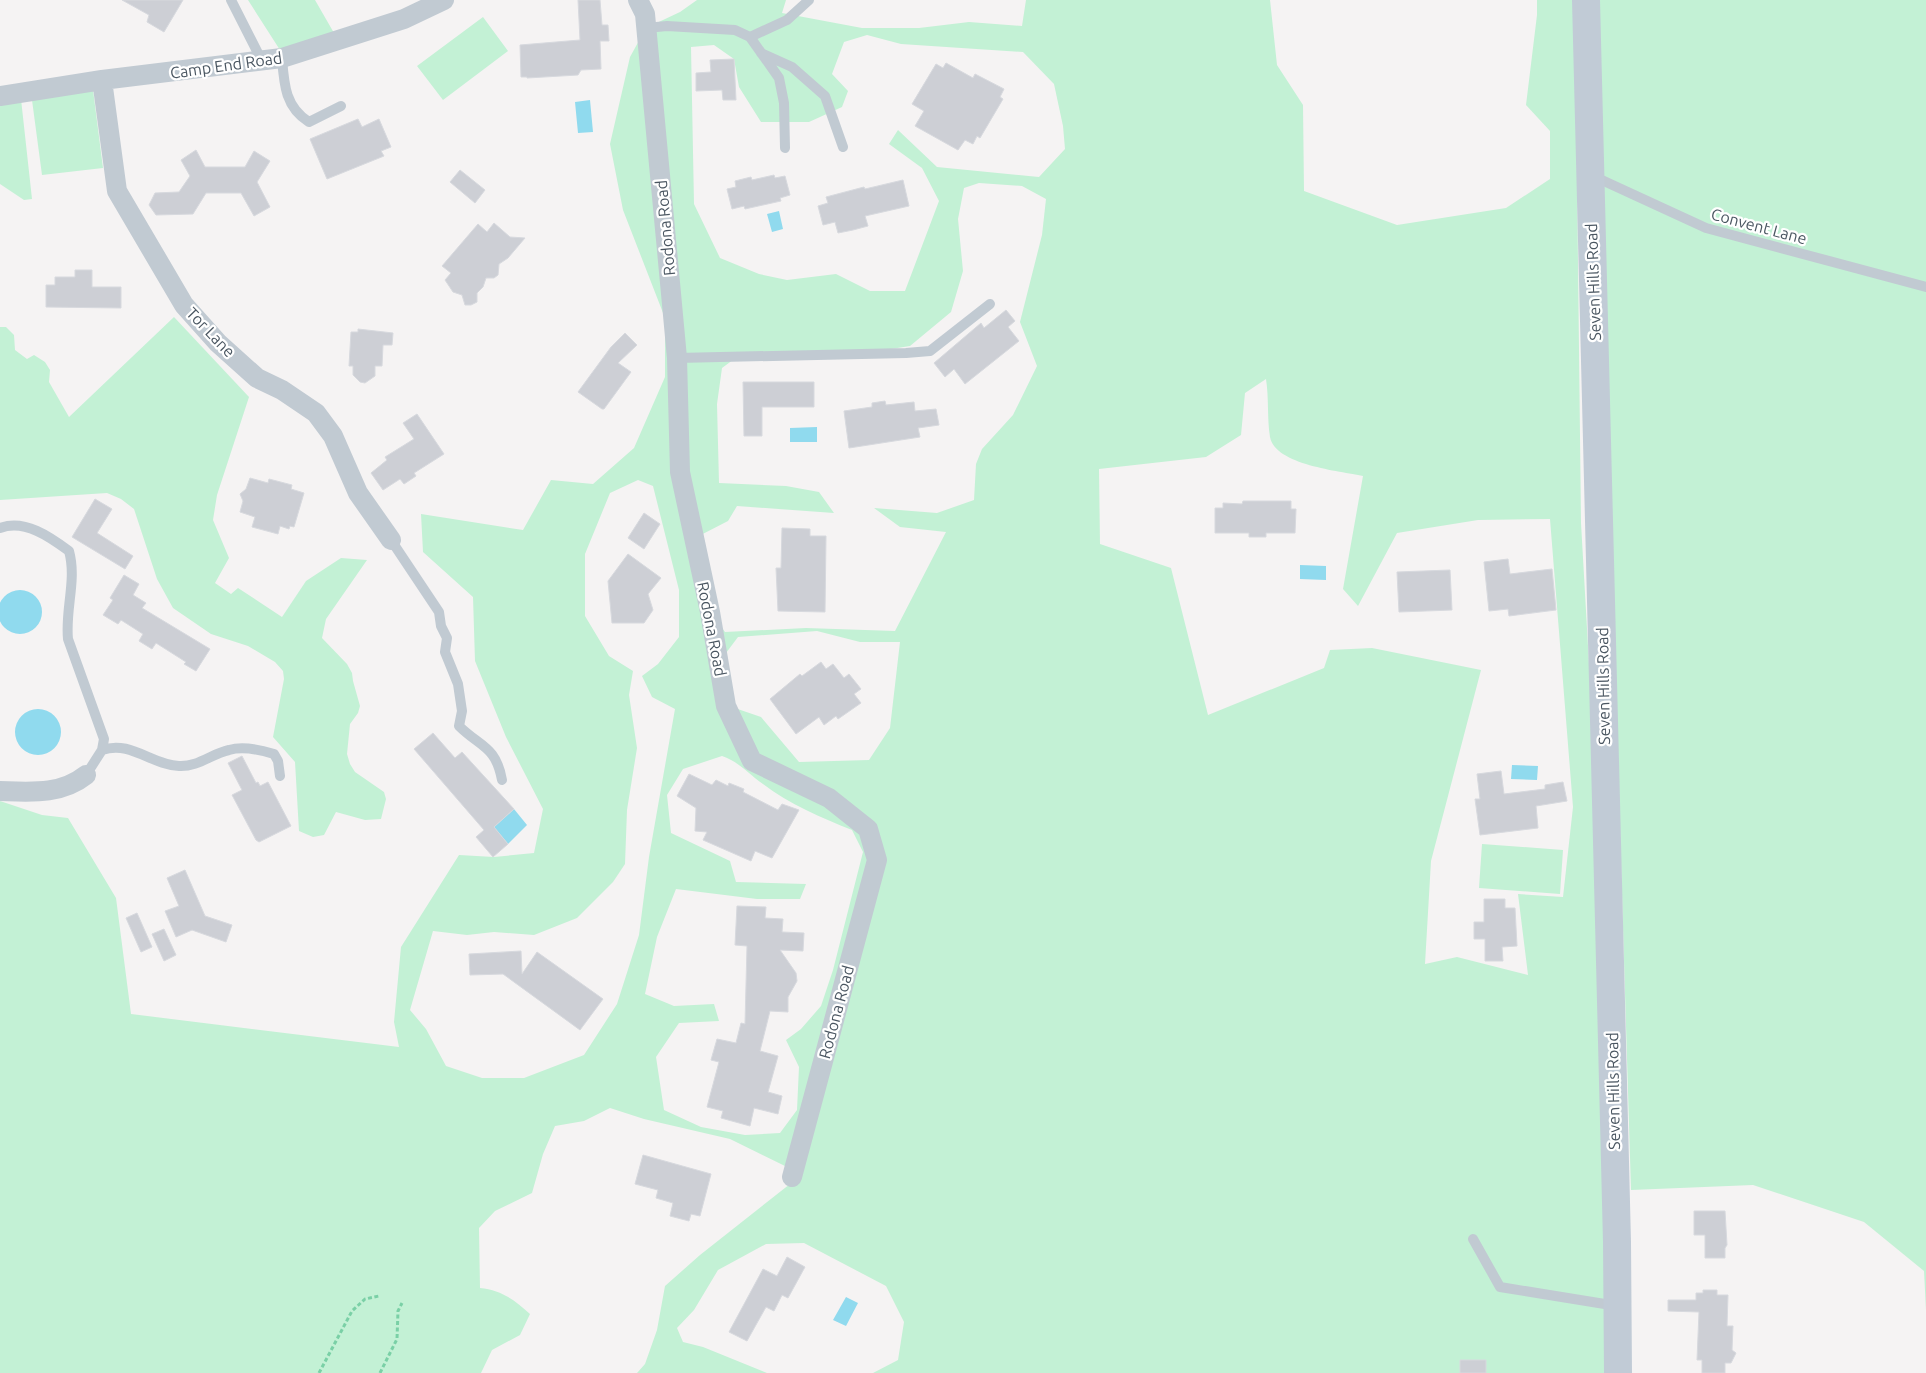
<svg xmlns="http://www.w3.org/2000/svg" width="1926" height="1373" font-family="Ubuntu,sans-serif">
<style>
.green{fill:#c3f1d5;fill-rule:evenodd}
.water{fill:#90daee}
.building{fill:#cdcfd5;stroke:#d7d9de}
.lines{fill:none;stroke-linecap:round;stroke-linejoin:round}
.path{stroke:#7ad0a6;stroke-width:3;stroke-dasharray:4 2.5;stroke-linecap:butt}
.service{stroke:#c1cad2;stroke-width:10}
.minor{stroke:#c1cad2;stroke-width:20}
.secondary{stroke:#c1cbd6;stroke-width:28}
.labels{text-anchor:middle;dominant-baseline:central;stroke-width:4.5;stroke-linejoin:round;paint-order:stroke}
.street-label{font-size:16px;fill:#4a5661;stroke:#fff}
</style>
<rect width="100%" height="100%" fill="#f5f3f3"/>
<path class="green" d="M248 0H315L334 33 280 50Z
M697 0H786L782 13 862 28H919L969 22 1022 26 1026 0H1270L1277 65 1303 105 1304 191 1397 225 1506 208 1550 179V131L1526 105 1537 15V0H1575L1581 523 1597 804 1607 1373H873L898 1360 904 1322 886 1286 804 1243 766 1244 718 1270 694 1310 677 1328 683 1342 703 1347 767 1373H637L645 1364 657 1330 665 1286 700 1255 790 1184 785 1166 730 1139 644 1119 610 1108 584 1121 555 1126 543 1154 532 1193 495 1211 479 1228 480 1288C501 1290 515 1300 530 1314L520 1335 492 1350 481 1373H0V801L42 815 68 818 116 898 131 1014 399 1047 394 1022 401 947 459 855 494 857 534 853 543 809 506 737 475 661 473 597 423 552 421 514 523 530 551 480 593 484 634 448 665 377V318L623 210 610 144 630 57 646 28 680 12ZM867 35 901 44 1023 52 1054 84 1063 126 1065 149 1039 177 937 167 898 130 889 144 922 168 939 201 905 291H870L836 274 787 280 759 274 720 258 694 204 691 47 714 45 734 59 739 87 761 122H809L842 107 848 91 832 74 844 42ZM979 183 1022 186 1046 199 1042 235 1020 322 1037 366 1013 415 982 449 976 464 974 500 937 513 874 508 900 527 946 532 895 631 806 628 725 632 710 612 693 539 728 521 737 506 834 513 819 492 786 486 719 483 717 404 722 368 741 354 866 353 910 346 951 312 963 271 958 219 964 188ZM1266 379C1269 398 1267 418 1270 437 1275 465 1340 471 1363 476L1343 589 1358 606 1397 533 1478 520 1550 519 1573 807 1563 897 1518 894 1528 975 1457 957 1425 964 1431 861 1481 670 1372 648 1330 650 1324 668 1208 715 1171 568 1100 544 1099 469 1206 457 1241 435 1245 393ZM638 480 653 486 679 590V637L658 664 642 676 652 697 675 709 649 857 639 935 617 1004 584 1055 524 1078H482L446 1066 426 1029 410 1010 433 931 467 935 494 932 534 935 577 918 613 882 625 864 627 810 637 748 629 695 633 671 609 656 585 616V554L610 493ZM817 631 860 642H900L890 728 869 760 799 762 761 717 726 705 720 661 738 637ZM722 756C741 763 747 773 763 784 789 804 822 818 852 830L863 852 833 970 821 1006 801 1029 786 1040 799 1067 797 1110 780 1133 745 1135 701 1127 664 1110 656 1057 679 1023 719 1021 714 1004 674 1006 645 994 657 937 676 889 757 899H800L806 884 736 882 730 861 671 833 667 795 683 769Z
M1598 0H1926V1310L1924 1271 1864 1222 1753 1185 1631 1190 1598 106Z
M483 17 508 51 443 100 417 66Z
M93 90 103 168 42 175 32 100Z
M21 99 32 199 24 200 0 184V103Z
M174 317 249 397 217 495 213 520 229 558 215 583 231 594 238 588 282 617 306 581 341 558 367 560 326 619 322 638 347 664 352 673 353 681 360 706 358 713 350 724 347 754 350 764 355 772 384 792 386 799 381 819 365 820 336 812 324 835 313 837 299 831 295 762 273 737 284 679 283 671 275 662 248 646 211 634 173 608 157 579 134 509 121 499 107 493 0 500V327H6L14 335 15 350 27 359 34 355 45 362 50 370 49 382 69 417Z
M1482 844 1563 850 1560 894 1479 888Z"/>
<path class="water" d="M590 100 593 132 578 133 575 102Z
M779 211 783 229 772 232 767 214Z
M817 427V442H790V428Z
M1300 565 1326 566V580L1300 579Z
M-2 612a22 22 0 1 1 44 0a22 22 0 1 1-44 0Z
M15 732a23 23 0 1 1 46 0a23 23 0 1 1-46 0Z
M1512 765 1538 766 1537 780 1511 779Z
M514 809 527 825 508 844 494 827Z
M846 1297 858 1303 846 1326 833 1320Z"/>
<path class="building" d="M122 0H183L164 32 147 22 149 15Z
M578 0H600L602 25H608L609 41H600L601 69 581 70 578 75 527 78V77H521L520 45 580 40Z
M734 59 736 100H723L722 90 696 91V73L711 72 710 60Z
M946 63 973 78 975 74 1004 89 1000 97 1003 99 980 138 977 136 973 144 965 140 958 150 915 126 924 111 912 104 936 64 943 68Z
M358 119 362 127 379 119 391 147 381 151 384 156 327 179 310 139Z
M196 150 205 167H245L254 151 270 161 257 182 270 207 254 216 241 193H206L193 214 156 215 149 205 155 193 179 192 190 176 181 160Z
M460 170 485 190 475 203 450 182Z
M774 175 775 178 785 176 790 195 780 198 781 201 745 209 744 206 732 209 727 189 736 187 735 181 751 177 752 180Z
M903 180 909 206 865 216 868 226 853 230 838 233 835 222 823 225 818 206 828 203 826 197 864 187 865 189Z
M494 223 510 237 525 238 508 258 499 264 498 275 494 278H486L483 287 477 293V302L471 305H465L462 295 453 292 445 280 451 273 442 266 478 224 487 232Z
M75 270H92V287H121V308L46 307V285H55V277H75Z
M1006 310 1015 321 1008 327 1019 341 965 384 954 369 945 377 934 363 981 323 984 328Z
M358 329 393 333 392 345H383L382 366H375V376L365 383 360 382 353 375V366H349L351 332H358Z
M625 333 637 345 618 363 631 372 604 409H602L578 392 611 347Z
M743 382H814V407H762V436H744Z
M885 401 886 405 914 402 915 411 936 409 939 425 918 428 920 437 849 448 844 411 872 407V403Z
M417 414 444 454 414 473 416 476 404 484 400 479 383 490 371 473 387 460 385 457 414 439 403 423Z
M250 478 268 483 269 479 292 485 291 489 304 493 294 527 290 526 289 529 280 526 278 534 252 527 255 517 240 512 243 501 240 494 246 489Z
M95 499 112 509 97 533 133 556 125 569 72 537Z
M1243 501H1291V509H1296L1295 533H1266V537H1249V533H1215V508H1223V503L1242 504Z
M644 513 660 524 644 549 628 538Z
M782 528 810 529V536H826L825 612 778 611 776 568H781Z
M628 554 661 578 648 594 653 610 644 623H612L608 581Z
M1508 559 1510 574 1552 569 1556 610 1509 616 1508 609 1489 611 1484 562Z
M1450 570 1452 610 1399 612 1397 572Z
M124 575 139 584 133 595 146 603 142 608 210 649 196 671 184 664 186 662 156 643 152 649 139 641 143 634 121 620 118 624 103 615 113 600 110 598Z
M821 662 826 669 833 664 844 678 849 674 861 689 854 694 861 703 838 719 836 716 824 725 819 717 796 734 770 699 800 674 802 676Z
M433 733 455 758 462 752 514 809 494 827 508 844 493 857 476 837 484 830 414 749Z
M242 756 256 783 258 782 260 786 268 782 291 826 259 842 256 840 232 795 242 790 228 763Z
M1501 771 1504 794 1545 789V785L1563 782 1567 801 1536 806 1538 828 1480 835 1475 799H1480L1477 774Z
M689 774 712 785 716 780 728 786 729 783 744 789 743 792 778 810 782 804 799 810 772 858 755 851 751 861 703 840 707 832 695 831 696 808 677 796Z
M185 870 205 916 232 925 226 942 192 930 176 937 165 911 179 906 167 878Z
M1484 899H1505V908H1515L1517 946 1502 947 1503 961H1485V939H1474V922H1484Z
M737 906 766 907 765 918 783 919 782 932 804 933 803 951 780 950 796 973 797 981 788 997V1012L770 1011 760 1051 778 1056 768 1092 782 1096 778 1114 754 1108 750 1126 721 1118 723 1111 707 1107 719 1062 711 1060 717 1039 736 1043 741 1023 745 1024 747 946 735 945Z
M137 913 152 947 141 952 126 918Z
M164 929 176 955 164 961 152 934Z
M521 951 522 974 537 952 603 999 580 1030 503 974 470 975 469 954Z
M643 1155 711 1174 700 1216 691 1214 689 1221 670 1216 673 1203 656 1198 658 1190 635 1184Z
M1694 1211H1725L1727 1245 1725 1248V1258H1705V1235H1694Z
M787 1257 805 1267 788 1298 782 1295 774 1311 766 1307 747 1341 729 1332 763 1269 777 1276Z
M1703 1290H1717V1295H1728L1727 1326H1733L1732 1350 1736 1353 1731 1363H1725V1373H1702V1360H1697L1699 1312 1668 1311V1300H1696V1293H1703Z
M1460 1360H1486V1373H1460Z"/>
<g class="lines">
<path class="path" d="M319 1373 352 1311 365 1299 379 1296
M380 1373 397 1339 398 1311 402 1303"/>
<path class="service" d="M231 0 262 61
M646 28 667 26 735 30 750 37 779 78 784 103 785 148
M750 37 787 20 809 0
M761 53 792 67 825 96 843 147
M282 58C284 84 285 107 309 122L341 106
M1593 176 1706 228 1926 287
M677 358 906 353 930 351 990 304
M0 528C25 519 50 537 69 551 77 580 65 609 68 639L104 739 102 750
M391 540 439 612 441 626 447 638 445 652 458 684 462 711 459 726C480 747 496 746 502 780
M86 775 102 750C131 740 151 765 179 766 198 767 211 754 229 750 243 746 261 750 274 754L278 761 280 776
M1473 1239 1500 1287 1617 1306"/>
<path class="minor" d="M638 0 645 14 677 358 680 472 710 612 726 706 752 761 829 798 868 829 877 860 792 1177
M102 80 117 191 184 305 218 343 257 378 282 390 316 413 333 436 358 493 391 540
M0 96 102 80 282 58 404 19 444 0
M0 791C31 792 61 795 86 775"/>
<path class="secondary" d="M1586 0 1617 1242 1618 1373"/>
</g>
<g class="labels">
<g class="street-label">
<text transform="translate(226 65) rotate(-8)">Camp End Road</text>
<text transform="translate(1759 226) rotate(15)">Convent Lane</text>
<text transform="translate(665 228) rotate(-95)">Rodona Road</text>
<text transform="translate(1593 282) rotate(-92)">Seven Hills Road</text>
<text transform="translate(211 332) rotate(46)">Tor Lane</text>
<text transform="translate(712 629) rotate(79)">Rodona Road</text>
<text transform="translate(1603 686) rotate(-91)">Seven Hills Road</text>
<text transform="translate(836 1012) rotate(-75)">Rodona Road</text>
<text transform="translate(1613 1091) rotate(-91)">Seven Hills Road</text>
</g>
</g>
</svg>
